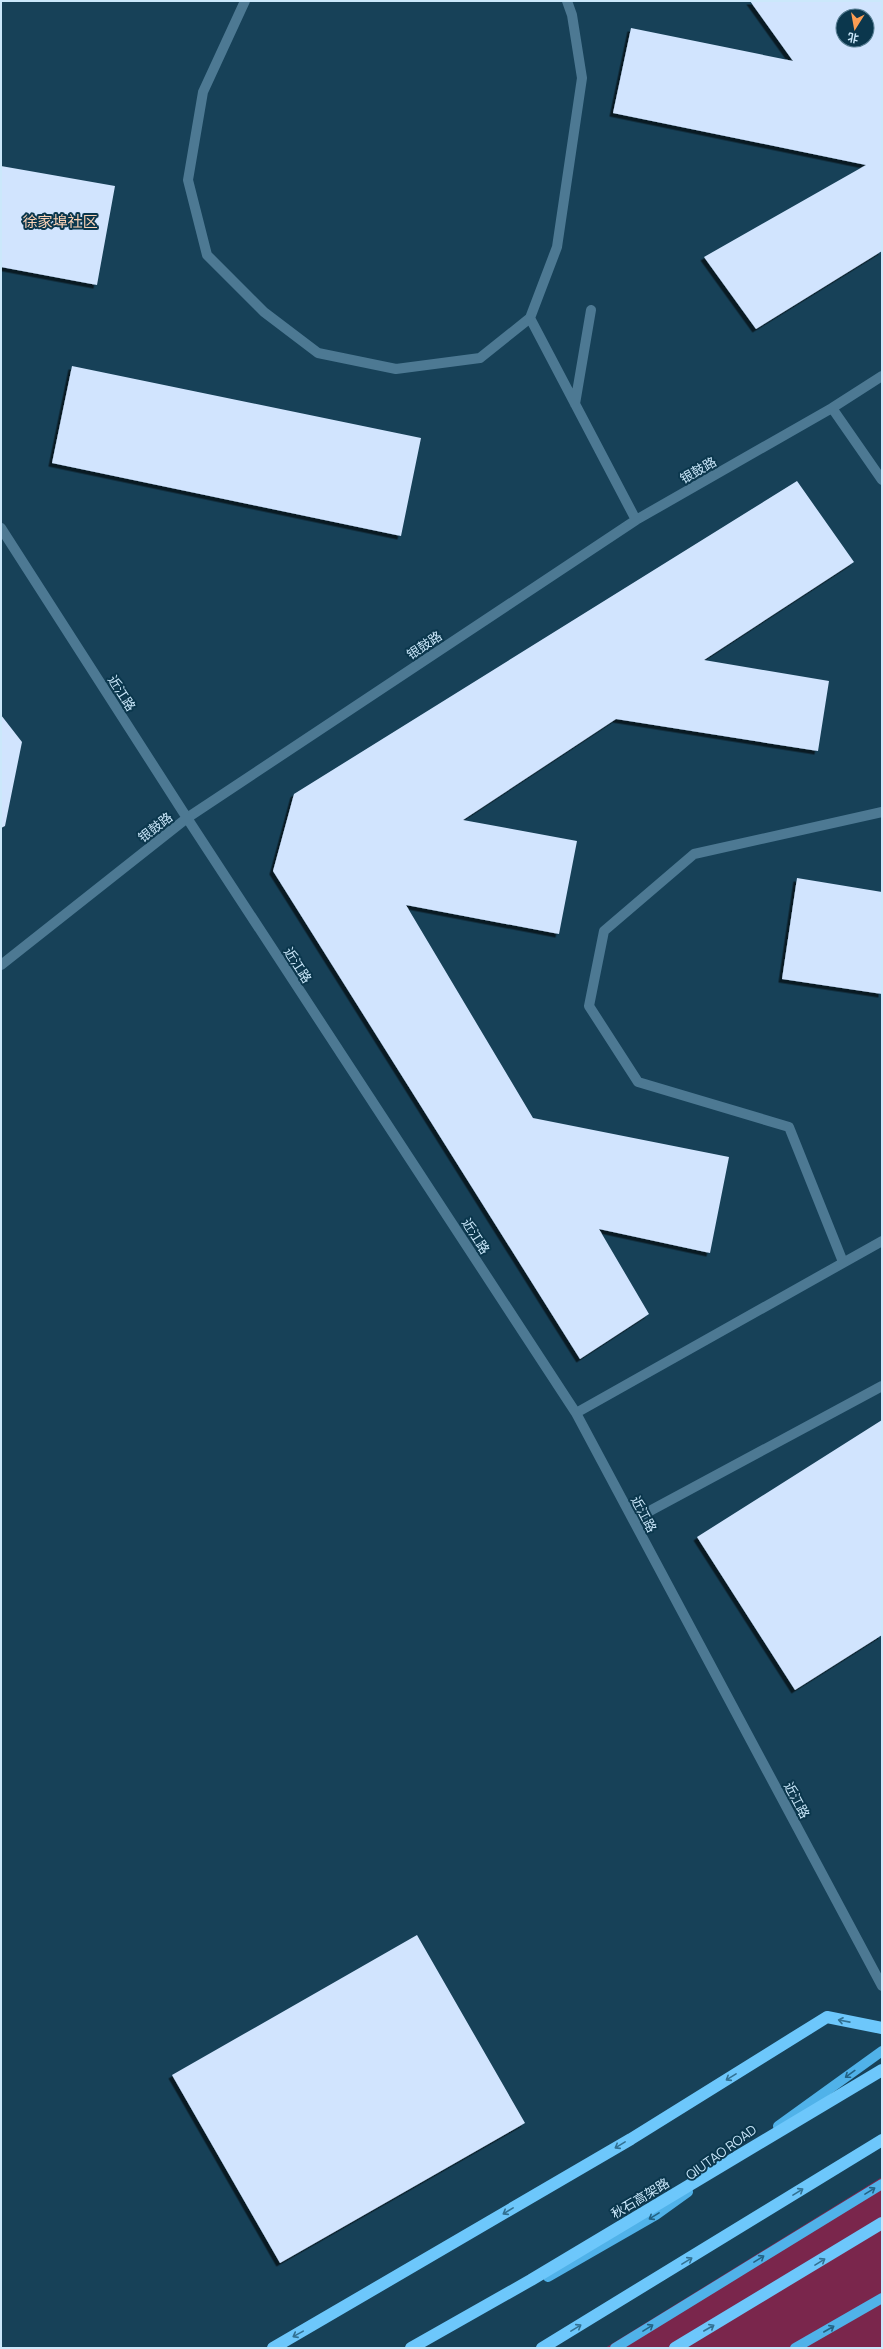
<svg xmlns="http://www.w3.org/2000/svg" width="883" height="2349" font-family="Manrope,'Noto Sans SC',sans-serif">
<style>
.green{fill:#7a264c}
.building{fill:#d1e4fe;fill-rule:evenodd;filter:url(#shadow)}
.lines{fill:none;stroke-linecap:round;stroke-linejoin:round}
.minor{stroke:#4d7993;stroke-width:10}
.major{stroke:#50b2e9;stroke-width:10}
.highway{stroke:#6dc7fb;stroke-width:12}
.oneway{stroke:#327193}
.oneway2{stroke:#236284}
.labels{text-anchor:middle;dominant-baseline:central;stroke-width:4;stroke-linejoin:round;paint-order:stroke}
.street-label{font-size:13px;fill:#cbe8fb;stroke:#0b374d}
.quarter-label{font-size:15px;fill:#fcd3b6;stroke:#0b374d}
</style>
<defs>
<filter id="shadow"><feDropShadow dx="-3.5" dy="3.5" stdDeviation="0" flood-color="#0009"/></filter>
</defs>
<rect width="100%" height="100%" fill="#174158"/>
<path class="green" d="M882 2177V2348H605Z"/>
<path class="building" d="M750 1H882V251L756 329 704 257 866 165 613 113 631 28 793 61ZM843 16H867V40H843Z
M1 166 115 186 97 285 1 267Z
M72 366 421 438 401 536 52 463Z
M797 481 854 562 704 660 829 681 818 751 616 719 463 820 577 841 559 934 406 905 533 1118 729 1157 710 1253 599 1229 649 1314 580 1359 273 871 294 794Z
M1 715 22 742 5 826 1 828Z
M797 878 882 892V994L782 979Z
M882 1420V1635L795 1690 697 1537Z
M417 1935 525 2123 280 2263 172 2075Z"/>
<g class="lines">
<path class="minor" d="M245 1 203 92 188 180 207 255 264 312 318 353 396 369 480 358 530 318 557 247 582 78 572 15 567 1
M530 318 636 520
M575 404 591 310
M832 408 882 480
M1 528 187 818 576 1413 882 1986
M1 965 187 818 636 520 832 408 882 376
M843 1262 789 1127 638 1082 589 1006 604 931 694 854 882 812
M576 1413 882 1241
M633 1520 882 1386"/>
<path class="major" d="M778 2126 882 2051
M548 2277 656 2215 688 2192
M615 2348 882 2184
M795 2348 882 2298"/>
<path class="highway" d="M273 2348 631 2139 827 2017 882 2028
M411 2348 531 2280 882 2070
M542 2348 882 2140
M675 2348 882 2223"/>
</g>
<defs><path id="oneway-shaft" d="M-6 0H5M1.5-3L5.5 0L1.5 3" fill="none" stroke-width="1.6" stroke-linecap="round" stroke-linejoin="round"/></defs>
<g class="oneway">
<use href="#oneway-shaft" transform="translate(844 2021) rotate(-169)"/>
<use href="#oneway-shaft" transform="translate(731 2077) rotate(148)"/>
<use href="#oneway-shaft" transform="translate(620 2145) rotate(149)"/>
<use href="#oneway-shaft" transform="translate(798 2192) rotate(-32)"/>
<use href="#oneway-shaft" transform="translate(508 2211) rotate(149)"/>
<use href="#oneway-shaft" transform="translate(687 2261) rotate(-31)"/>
<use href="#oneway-shaft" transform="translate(820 2262) rotate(-32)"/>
<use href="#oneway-shaft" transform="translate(576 2328) rotate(-31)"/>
<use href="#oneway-shaft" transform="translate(709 2328) rotate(-30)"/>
<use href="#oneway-shaft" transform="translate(298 2334) rotate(151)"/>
</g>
<g class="oneway2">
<use href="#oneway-shaft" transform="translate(850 2074) rotate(144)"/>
<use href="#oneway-shaft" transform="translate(870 2191) rotate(-32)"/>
<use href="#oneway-shaft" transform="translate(654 2216) rotate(148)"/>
<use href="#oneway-shaft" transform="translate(759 2259) rotate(-32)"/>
<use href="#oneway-shaft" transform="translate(648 2328) rotate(-32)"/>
<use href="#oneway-shaft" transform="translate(829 2329) rotate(-30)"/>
</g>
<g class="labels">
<g class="street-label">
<text transform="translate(698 470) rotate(-30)">银鼓路</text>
<text transform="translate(424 645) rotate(-34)">银鼓路</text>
<text transform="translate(122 693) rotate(57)">近江路</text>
<text transform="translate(155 827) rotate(-38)">银鼓路</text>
<text transform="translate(298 965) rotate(57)">近江路</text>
<text transform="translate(476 1236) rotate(57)">近江路</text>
<text transform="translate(644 1514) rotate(62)">近江路</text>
<text transform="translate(797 1800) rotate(62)">近江路</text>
<text transform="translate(721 2152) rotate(-36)">QIUTAO ROAD</text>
<text transform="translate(640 2198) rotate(-31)">秋石高架路</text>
</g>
<g class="quarter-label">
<text x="60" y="221">徐家埠社区</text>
</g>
</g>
<rect width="883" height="2349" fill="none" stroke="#cbe8fb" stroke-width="4"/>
<g transform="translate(855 28) rotate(191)"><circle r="19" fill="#0b374d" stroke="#587e93"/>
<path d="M0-3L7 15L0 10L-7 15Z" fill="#fc9d53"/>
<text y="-6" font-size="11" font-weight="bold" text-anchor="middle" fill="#cbe8fb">北</text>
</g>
</svg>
